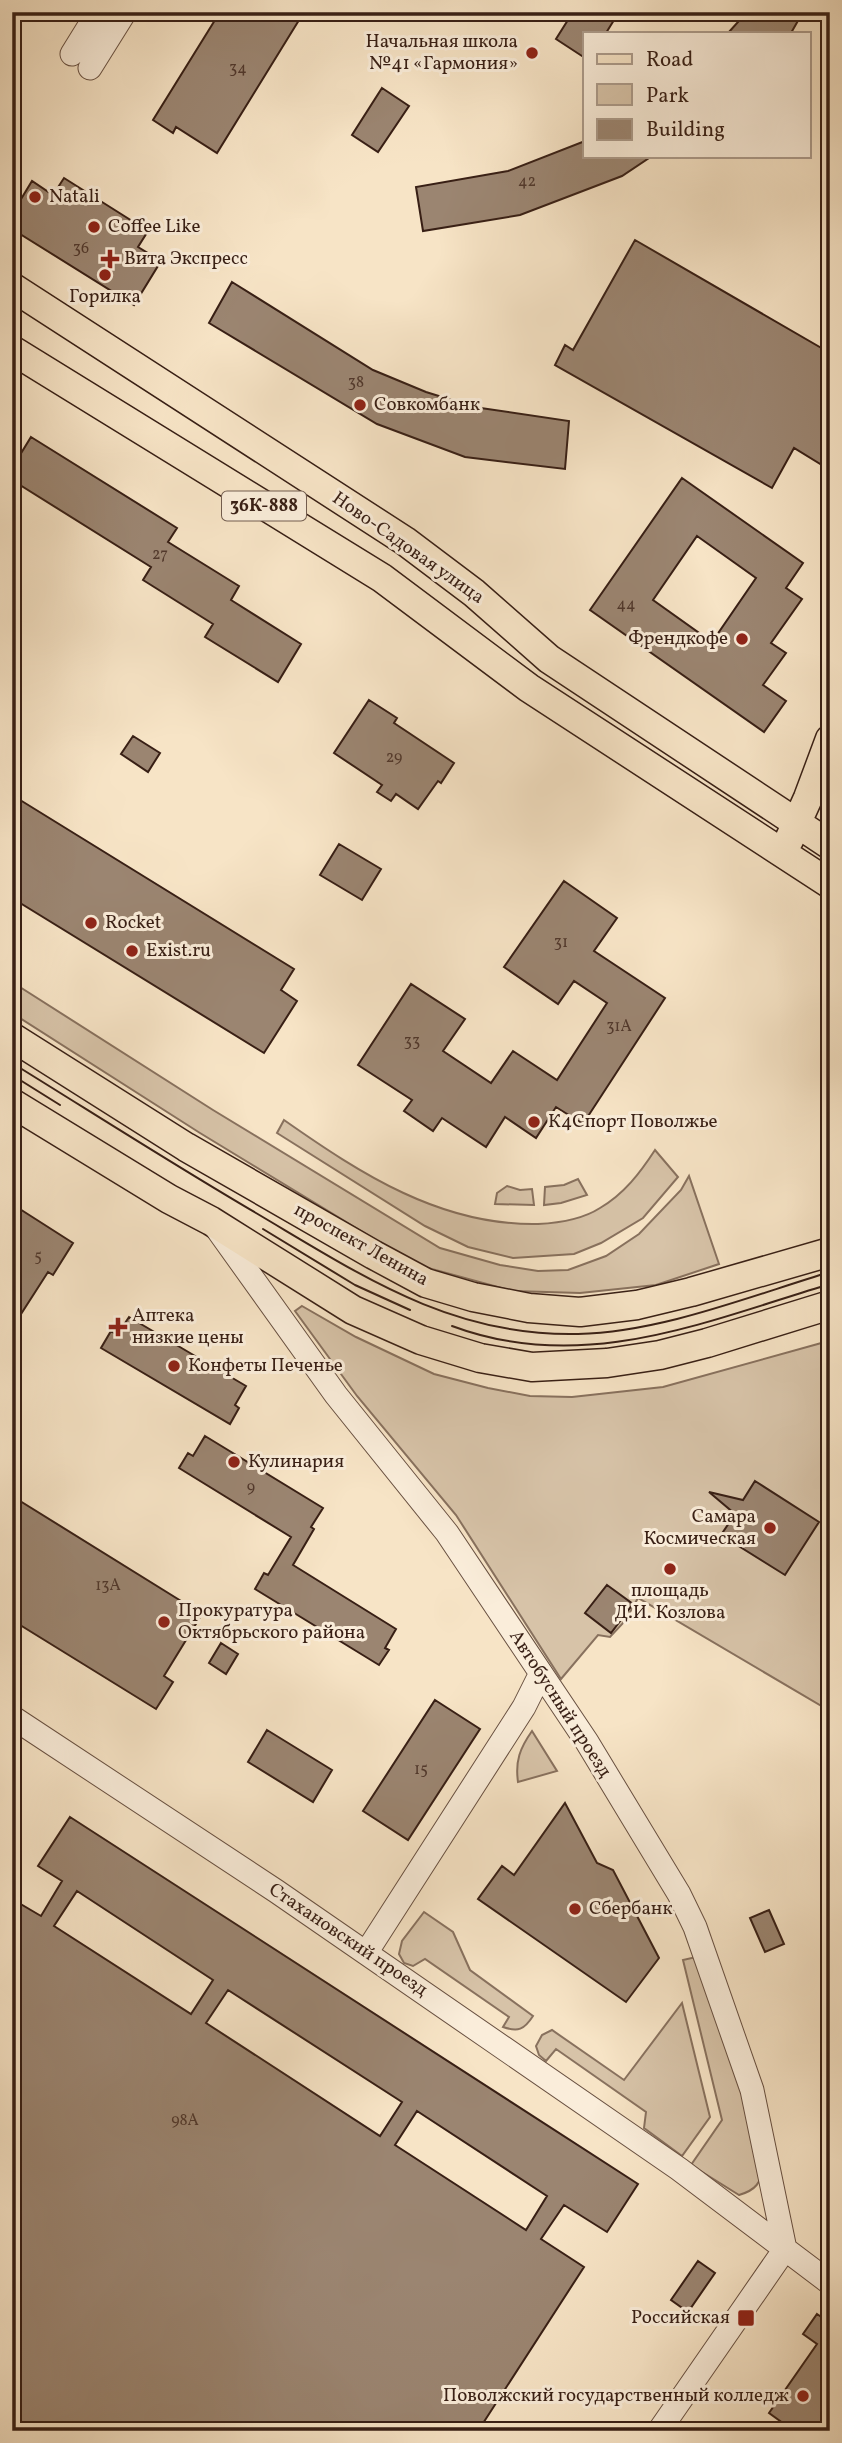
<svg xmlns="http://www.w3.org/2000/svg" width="842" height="2443" font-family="Vollkorn,serif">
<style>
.green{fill:#d7c3a8;stroke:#88715e;stroke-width:2}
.building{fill:#9b8571;stroke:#381f15;stroke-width:2;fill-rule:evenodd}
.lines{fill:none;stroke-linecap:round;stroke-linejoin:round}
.minor-casing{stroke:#685041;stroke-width:25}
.major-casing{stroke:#381f15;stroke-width:31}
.minor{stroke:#faedda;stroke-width:23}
.major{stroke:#f7e4c6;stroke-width:28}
.tram{stroke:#381f15;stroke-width:2}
.poi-dot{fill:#8f2418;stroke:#faedda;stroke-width:2.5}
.labels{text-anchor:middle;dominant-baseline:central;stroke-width:6;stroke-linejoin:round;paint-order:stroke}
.number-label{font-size:16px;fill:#51382c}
.shield{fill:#faedda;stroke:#725d50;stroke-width:2}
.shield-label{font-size:18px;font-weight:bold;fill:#381f15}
.poi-label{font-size:19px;fill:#381f15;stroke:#faedda;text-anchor:start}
.street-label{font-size:19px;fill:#381f15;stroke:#faedda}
</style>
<rect width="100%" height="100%" fill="#f7e4c6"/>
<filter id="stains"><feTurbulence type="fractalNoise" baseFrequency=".00286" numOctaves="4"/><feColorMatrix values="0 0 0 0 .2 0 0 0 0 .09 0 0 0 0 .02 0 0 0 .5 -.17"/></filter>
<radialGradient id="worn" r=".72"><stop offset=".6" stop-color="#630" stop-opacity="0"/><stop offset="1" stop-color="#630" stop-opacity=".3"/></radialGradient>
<path class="green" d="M12 982 213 1110 440 1248 500 1265 538 1271 568 1270 606 1256 639 1234 681 1190 689 1176 719 1264 656 1285 580 1293 513 1291 417 1265 200 1133 12 1013Z
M284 1120C361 1174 441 1226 538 1224 558 1223 583 1219 600 1208 624 1194 640 1173 655 1150L678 1177 643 1218 601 1243 574 1254 513 1258 468 1247 425 1226 277 1133Z
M578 1179 587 1195 561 1203 544 1205 545 1187 564 1185Z
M507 1186 520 1190 532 1189 534 1205 495 1204 497 1193Z
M302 1306 356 1337 434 1374 488 1388 530 1396 572 1397 663 1387 825 1342 830 1353V1711L638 1598 625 1621 610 1637 598 1635 561 1679 456 1515 357 1396 295 1311Z
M532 1731 557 1771 518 1782C515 1761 520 1748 532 1731Z
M424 1912 453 1932 470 1970 533 2016C524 2030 518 2032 503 2027L509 2017 425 1959 413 1966 404 1963 399 1954 402 1941Z
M696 1957 707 1963 763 2166C761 2183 756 2190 739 2195L691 2165 722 2120 683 1960Z
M682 2003 710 2117 682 2156 644 2128 646 2112 556 2049 546 2061 539 2055 536 2046 542 2035 552 2030 624 2080Z"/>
<path class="building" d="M220 12H304L217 153 176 127 173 133 153 120Z
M573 12H619L606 33H585V58L556 39Z
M747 12H803L791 33H728Z
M382 88 409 106 378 152 352 135Z
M585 141V156H652L622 176 520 215 423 231 416 187 508 171Z
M64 178 148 231 138 247 161 261 134 305 12 229V214L32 181 53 195Z
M635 240 830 353V470L794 448 772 488 555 365 565 345 573 350Z
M232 282 373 370 426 392 474 407 569 421 565 469 465 457 377 424 209 323Z
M31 437 177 528 168 542 239 586 231 600 301 644 278 682 205 637 213 624 143 580 151 567 12 480V468Z
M682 478 803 563 786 588 802 599 771 643 786 653 763 685 786 701 764 732 590 610ZM697 536 756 578 712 642 653 600Z
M369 700 397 718 394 723 454 763 441 783 438 781 418 809 396 794 391 801 377 792 382 785 334 753Z
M133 736 160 753 148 772 121 754Z
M12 795 294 969 281 990 297 1001 264 1053 12 898Z
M339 844 381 869 362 900 320 875Z
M564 881 617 918 594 951 665 998 583 1124 556 1107 536 1138 505 1117 486 1147 442 1118 433 1131 404 1111 412 1100 358 1065 411 984 465 1019 443 1051 491 1083 513 1051 557 1080 607 1003 574 981 558 1004 504 967Z
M12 1204 73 1243 53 1275 48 1272 12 1328Z
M129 1317 246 1386 235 1405 239 1408 230 1424 101 1348 111 1331 117 1335Z
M205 1436 323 1508 311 1527 314 1529 293 1565 396 1629 385 1648 389 1650 379 1665 255 1589 264 1573 268 1575 291 1537 179 1468 188 1453 193 1456Z
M755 1481 819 1522 785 1575 721 1535 735 1514 709 1492 743 1500Z
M12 1496 202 1614 164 1676 173 1682 156 1709 12 1620Z
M607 1585 633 1604 611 1633 585 1613Z
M221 1643 238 1654 226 1674 209 1663Z
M435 1700 480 1729 408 1840 363 1811Z
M267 1730 332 1770 313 1802 248 1762Z
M565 1803 597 1863 613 1870 659 1958 626 2002 478 1899 502 1866 514 1875Z
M70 1817 638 2184 607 2232 564 2205 541 2239 584 2267 478 2431H12V1899L41 1916 62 1881 38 1866ZM77 1891 213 1980 191 2014 54 1926ZM228 1990 402 2102 380 2136 206 2023ZM417 2111 547 2196 526 2230 395 2145Z
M769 1910 784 1944 765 1952 750 1918Z
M698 2261 715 2273 688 2312 671 2300Z
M817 2314 830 2323V2431H794L769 2413 817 2344 803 2334Z"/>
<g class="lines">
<defs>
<path id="minor" d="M72 54 98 12
M90 68 125 12
M215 1226 336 1395 447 1533 587 1742 679 1894 695 1927 752 2090 785 2249
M12 1717 276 1891 679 2169 830 2283
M366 1953 524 1707 540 1675
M659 2431 785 2249"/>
<path id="major" d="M12 287 405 541 474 593 549 659 830 845
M12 350 382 578 529 688 830 884
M789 840 808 798 830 739
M12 1037 186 1147 374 1255 426 1283 473 1297 529 1308 580 1312 637 1305 691 1292 830 1252
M12 1103 169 1199 211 1221 353 1310 421 1340 480 1358 532 1367 607 1363 660 1355 707 1343 830 1305"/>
</defs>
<use href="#minor" class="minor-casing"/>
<use href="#major" class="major-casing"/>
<use href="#minor" class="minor"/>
<use href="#major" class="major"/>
<path class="tram" d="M12 1063C93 1113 174 1165 256 1213 361 1275 451 1337 578 1334 662 1332 750 1296 830 1272
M12 1075 60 1105
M263 1229 355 1285 410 1310
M452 1326C583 1375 704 1322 830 1284"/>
</g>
<g class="poi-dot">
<circle cx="532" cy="53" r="7"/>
<circle cx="35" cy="197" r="7"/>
<circle cx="94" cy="227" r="7"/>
<path d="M106.5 248.5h7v7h7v7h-7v7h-7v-7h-7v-7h7z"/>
<circle cx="105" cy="275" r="7"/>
<circle cx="360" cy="405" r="7"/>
<circle cx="742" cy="639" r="7"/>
<circle cx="91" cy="923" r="7"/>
<circle cx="132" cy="951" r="7"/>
<circle cx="534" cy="1122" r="7"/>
<path d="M114.5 1316.5h7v7h7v7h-7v7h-7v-7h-7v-7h7z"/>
<circle cx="174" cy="1366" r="7"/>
<circle cx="234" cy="1462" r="7"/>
<circle cx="770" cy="1528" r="7"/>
<circle cx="670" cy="1569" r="7"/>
<circle cx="164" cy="1622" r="7"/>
<circle cx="575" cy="1909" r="7"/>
<rect x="737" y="2309" width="18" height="18" rx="3.5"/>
<circle cx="803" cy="2396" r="7"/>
</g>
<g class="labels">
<g class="number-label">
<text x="238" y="69">34</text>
<text x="527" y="182">42</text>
<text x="81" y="249">36</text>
<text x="356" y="383">38</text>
<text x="160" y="555">27</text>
<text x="626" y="605">44</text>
<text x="394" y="758">29</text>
<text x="561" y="943">31</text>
<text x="619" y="1027">31А</text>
<text x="412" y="1042">33</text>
<text x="38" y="1257">5</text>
<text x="251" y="1488">9</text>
<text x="108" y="1586">13А</text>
<text x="421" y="1770">15</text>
<text x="185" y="2121">98А</text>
</g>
<rect class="shield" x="222" y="491.5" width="84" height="29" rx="5"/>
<g class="shield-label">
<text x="264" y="506">36К-888</text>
</g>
<g class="poi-label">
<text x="518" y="42" text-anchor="end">Начальная школа<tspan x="518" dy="22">№41 «Гармония»</tspan></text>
<text x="49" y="197">Natali</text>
<text x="108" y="227">Coffee Like</text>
<text x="124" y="259">Вита Экспресс</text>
<text x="105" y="297" text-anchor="middle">Горилка</text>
<text x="374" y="405">Совкомбанк</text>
<text x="728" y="639" text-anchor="end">Френдкофе</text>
<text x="105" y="923">Rocket</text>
<text x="146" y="951">Exist.ru</text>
<text x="548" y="1122">К4Спорт Поволжье</text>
<text x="132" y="1316">Аптека<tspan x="132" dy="22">низкие цены</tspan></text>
<text x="188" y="1366">Конфеты Печенье</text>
<text x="248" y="1462">Кулинария</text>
<text x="756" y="1517" text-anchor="end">Самара<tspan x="756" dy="22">Космическая</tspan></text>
<text x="670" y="1591" text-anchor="middle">площадь<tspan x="670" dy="22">Д.И. Козлова</tspan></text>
<text x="178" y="1611">Прокуратура<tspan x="178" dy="22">Октябрьского района</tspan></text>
<text x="589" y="1909">Сбербанк</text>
<text x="730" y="2318" text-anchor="end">Российская</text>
<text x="789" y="2396" text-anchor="end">Поволжский государственный колледж</text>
</g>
<g class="street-label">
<text transform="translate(408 548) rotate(35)">Ново-Садовая улица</text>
<text transform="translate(361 1245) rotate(29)">проспект Ленина</text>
<text transform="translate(560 1704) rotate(57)">Автобусный проезд</text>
<text transform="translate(348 1940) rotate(34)">Стахановский проезд</text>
</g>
</g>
<rect width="842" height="2443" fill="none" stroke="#f7e4c6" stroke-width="42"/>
<rect x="14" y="14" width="814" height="2415" fill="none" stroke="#381f15" stroke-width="3.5"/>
<rect x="21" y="21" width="800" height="2401" fill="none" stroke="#381f15" stroke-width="2"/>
<rect x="583" y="32" width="228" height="126" fill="#faedda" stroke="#ac9b8b" stroke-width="2"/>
<rect x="597" y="54" width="35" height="10" fill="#f7e4c6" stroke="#ac9b8b" stroke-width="2"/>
<text x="646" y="66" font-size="21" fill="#381f15">Road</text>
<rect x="597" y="84" width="35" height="21" fill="#d7c3a8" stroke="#ac9b8b" stroke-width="2"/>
<text x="646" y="102" font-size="21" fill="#381f15">Park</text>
<rect x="597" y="119" width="35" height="21" fill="#9b8571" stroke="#ac9b8b" stroke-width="2"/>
<text x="646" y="136" font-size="21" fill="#381f15">Building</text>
<rect width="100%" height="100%" filter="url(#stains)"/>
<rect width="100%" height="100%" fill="url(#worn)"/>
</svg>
